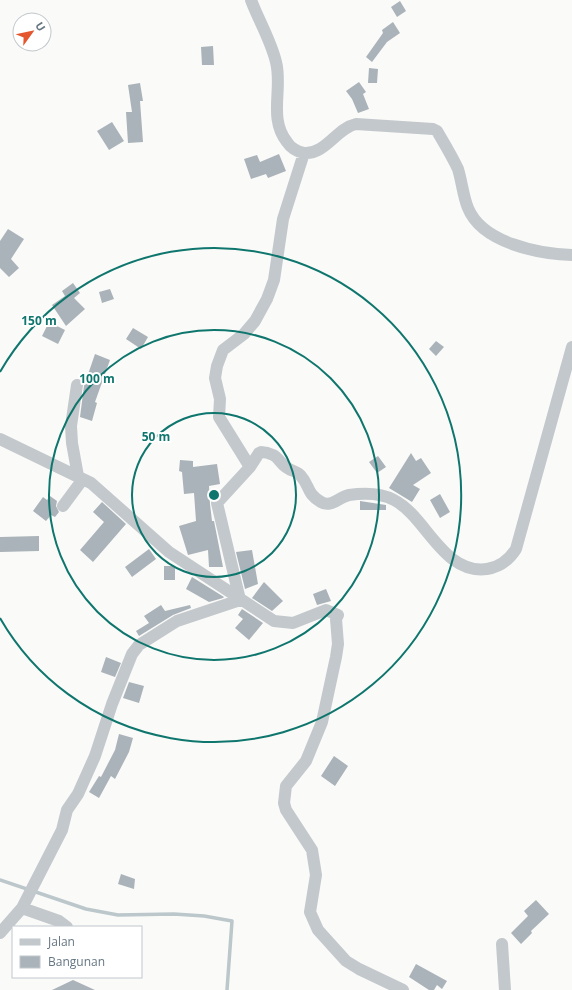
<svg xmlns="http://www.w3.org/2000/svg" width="572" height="990" font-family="'Open Sans',sans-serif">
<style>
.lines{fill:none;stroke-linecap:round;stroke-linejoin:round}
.stream{stroke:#bbc7cb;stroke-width:3.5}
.building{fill:#aab3b9}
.minor{stroke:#c3c8cc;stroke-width:12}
.ring{fill:none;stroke:#0f766e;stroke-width:2}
.centre{fill:#0f766e;stroke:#fff;stroke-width:2}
.ring-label{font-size:12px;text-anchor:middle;font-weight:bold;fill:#0f766e;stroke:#fff;stroke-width:4;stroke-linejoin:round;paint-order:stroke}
</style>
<rect width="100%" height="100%" fill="#fafaf8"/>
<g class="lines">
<path class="stream" d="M0 880 86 909 118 915 174 914 204 916 232 921 227 990"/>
</g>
<path class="building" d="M400 1 406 11 397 17 391 7Z
M393 22 400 33 387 42 372 62 366 57 383 33 382 30Z
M213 46 214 65H202L201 47Z
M369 68 378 69 377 83H368Z
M359 82 366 92 363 94 369 109 358 113 352 99 346 91Z
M140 83 143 101H140L143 142 128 143 126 112H132L128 85Z
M112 122 124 141 109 150 97 131Z
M279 154 286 171 268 178 266 174 251 179 244 159 257 155 260 162Z
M8 229 24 239 11 259 19 268 9 277 0 268V241Z
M73 283 80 293 74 298 85 309 66 326 52 305 65 296 62 291Z
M110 289 114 299 102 303 99 292Z
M49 322 65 330 58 344 42 336Z
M133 328 148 337 141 349 126 339Z
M436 341 444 347 436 356 429 349Z
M95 354 110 360 95 402 97 403 92 421 80 417 84 386Z
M411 453 416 461 421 458 431 473 413 485 420 489 412 502 389 488Z
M378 456 386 467 377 473 369 462Z
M180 460 193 461V467L217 464 220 484 209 486 210 504 212 521H214L223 567H209L208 550 188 555 179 526 196 521 194 493 184 494 182 472 179 471Z
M440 494 450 512 440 518 430 500Z
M50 496 57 501 56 506 59 512 55 517 51 515 46 521 33 511 43 497 47 500Z
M360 501 386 505V510H360Z
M102 502 126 524 93 562 80 550 104 522 93 512Z
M39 536V551L0 552V537Z
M149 549 156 559 132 577 125 567Z
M252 550 258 584 245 589 236 552Z
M164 566H175V580H164Z
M192 577 224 597 223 598 209 602 186 589Z
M264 582 283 601 272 611 252 598Z
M326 589 331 601 317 605 313 594Z
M161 605 165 611 190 605 191 608 173 615 139 636 136 631 149 623 144 616Z
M242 609 263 623 249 640 235 628 243 619 238 615Z
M106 657 121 663 115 677 101 672Z
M129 682 144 686 139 703 123 698Z
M119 734 133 738 129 752 115 779 111 776 99 798 89 792 99 776 101 777 115 750Z
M334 756 348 766 335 786 321 776Z
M121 874 135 879 134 889 118 884Z
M536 900 549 914 531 931 532 933 521 944 511 933 528 916 524 911Z
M416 964 447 981 442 989 437 985 434 990H429L409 977Z
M73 980 95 990H52Z"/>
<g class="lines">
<path class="minor" d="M251 0C259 21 271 41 276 62 283 89 268 118 287 142 290 147 297 152 304 153 325 155 337 128 356 124L433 129 437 131C444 143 452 156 458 169 462 182 463 196 468 208 482 243 539 254 572 255
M77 385 71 426 72 443 78 476
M0 439 91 483 169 552 274 621 293 623 326 610 338 615 336 619 338 644 336 657 322 722 306 761 286 786 284 803 286 810 312 850 316 875 310 912 318 930 346 961 359 969 403 990
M250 467 219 417 220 399 215 378 217 366 223 350 244 334 255 321 267 299 274 280 283 219 304 153
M63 506 83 479
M22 908 59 921 67 927
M0 933 22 908 62 830 67 810 78 794 95 756 112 704 132 654 139 645 177 621 240 600 217 503 250 467 259 453 261 452C265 452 269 453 273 455 278 457 281 464 286 467 290 471 298 471 301 476 310 486 306 493 321 502 331 508 339 497 349 495 363 493 381 493 394 500 426 516 443 575 487 569 500 567 509 560 516 549L572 347
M502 944 505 990"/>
</g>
<g class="ring">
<circle cx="214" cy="495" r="82"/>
<circle cx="214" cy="495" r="165"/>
<path d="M0 372A247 247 0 1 1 0 618"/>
</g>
<circle cx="214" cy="495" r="6" class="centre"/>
<g class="ring-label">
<text x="39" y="325">150 m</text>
<text x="97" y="383">100 m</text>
<text x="156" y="441">50 m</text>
</g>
<rect x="12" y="926" width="130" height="52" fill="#ffffff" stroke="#c1c8cd"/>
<rect x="20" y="939" width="20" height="6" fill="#c3c8cc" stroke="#c1c8cd"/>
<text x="48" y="946" font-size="12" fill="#657683">Jalan</text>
<rect x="20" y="956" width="20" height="12" fill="#aab3b9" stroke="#c1c8cd"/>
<text x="48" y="966" font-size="12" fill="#657683">Bangunan</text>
<g transform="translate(32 32) rotate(57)"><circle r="19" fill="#ffffff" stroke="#c1c8cd"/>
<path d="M0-3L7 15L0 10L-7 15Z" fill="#e4572e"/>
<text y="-6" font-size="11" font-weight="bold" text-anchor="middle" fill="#657683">U</text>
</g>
</svg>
